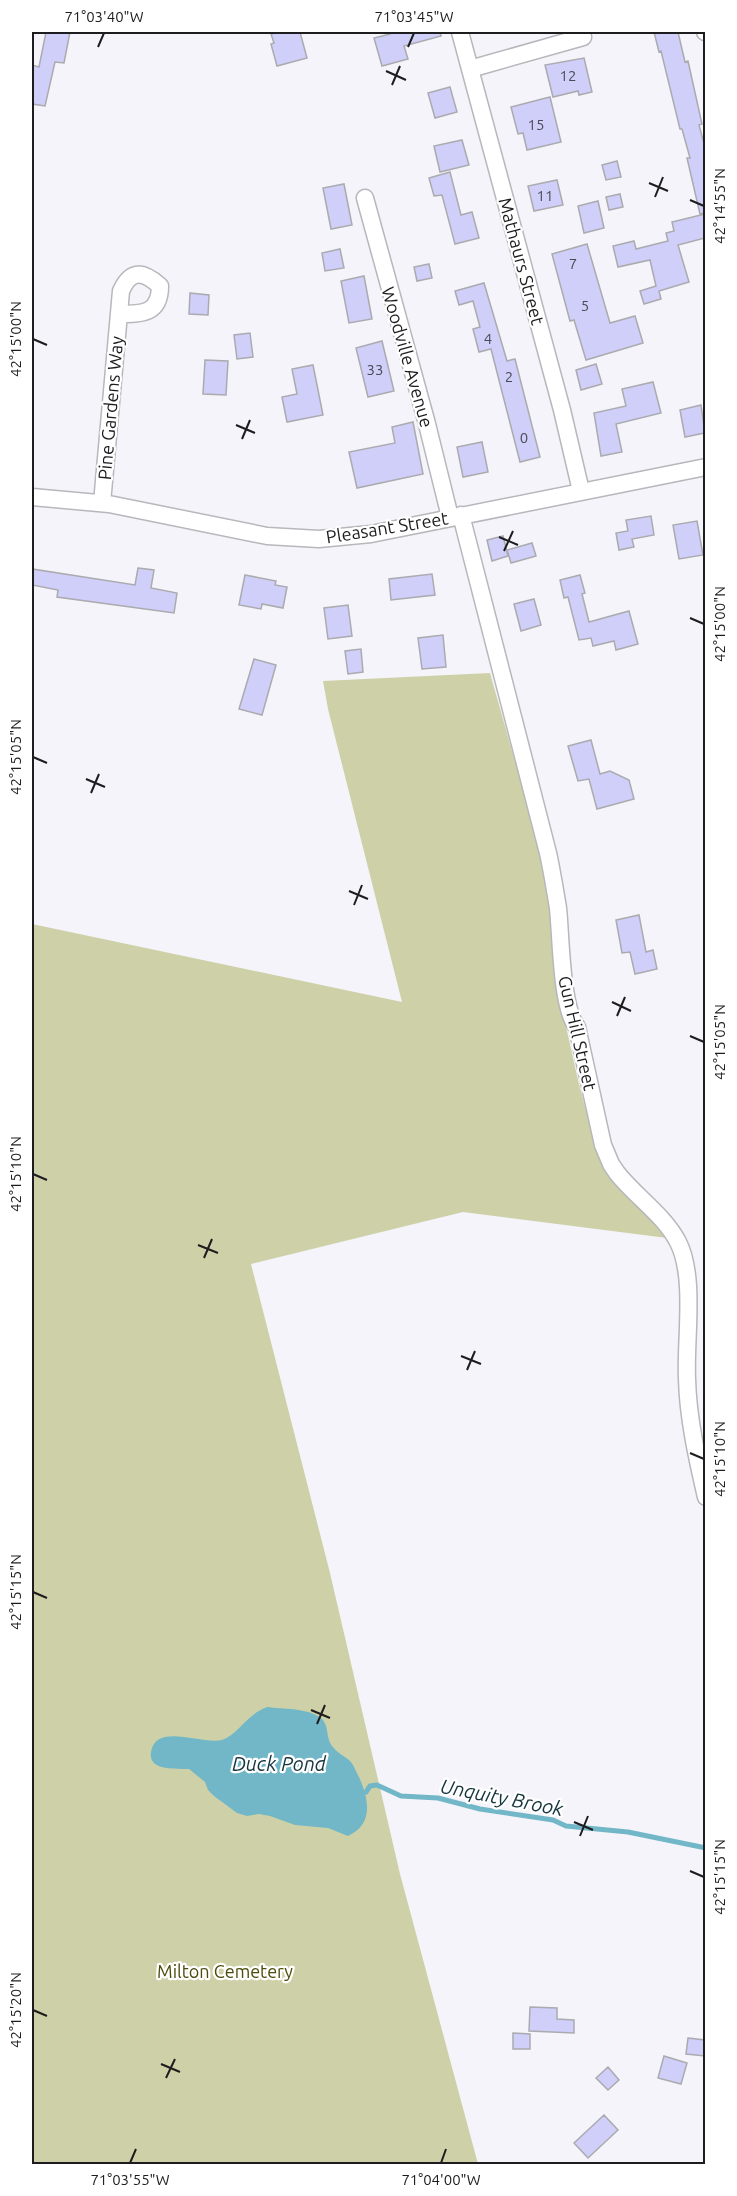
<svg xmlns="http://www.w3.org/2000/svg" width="737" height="2196" font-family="Ubuntu,sans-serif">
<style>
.green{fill:#ced1a7}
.water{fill:#72b7c7}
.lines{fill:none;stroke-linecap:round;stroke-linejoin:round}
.stream{stroke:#72b7c7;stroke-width:5}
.building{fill:#cfcff9;stroke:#aaaaaf;stroke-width:1.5}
.minor-casing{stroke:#b7b7bc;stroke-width:19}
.minor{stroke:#fff;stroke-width:16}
.ticks{fill:none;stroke:#1d1d1f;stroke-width:2}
.labels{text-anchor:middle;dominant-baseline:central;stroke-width:4.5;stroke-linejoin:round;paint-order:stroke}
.number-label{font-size:15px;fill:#4a4a56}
.street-label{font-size:18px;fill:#1d1d1f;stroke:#fff}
.park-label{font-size:18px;fill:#4b4d0c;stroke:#fff}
.water-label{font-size:20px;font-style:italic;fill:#15363e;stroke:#fff}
.neatline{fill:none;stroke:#1d1d1f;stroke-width:2}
.ticks-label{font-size:15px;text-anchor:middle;fill:#1d1d1f}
</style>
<rect width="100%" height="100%" fill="#f4f4fa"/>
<path class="green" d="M490 673 536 836 551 902 559 995 578 1080 596 1149C608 1182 637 1205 661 1229L667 1238 463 1212 251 1264 330 1573 400 1874 478 2164H32V924L402 1002 328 709 323 681Z"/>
<path class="water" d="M267 1707C283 1709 308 1708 321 1718 330 1726 325 1738 333 1747 337 1753 345 1756 350 1761 354 1765 356 1772 359 1777 369 1799 374 1824 348 1836L328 1828 295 1825 270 1816 259 1814 247 1816 237 1813 214 1796 208 1790 205 1782 189 1769C176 1768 144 1772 152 1748 160 1724 204 1745 222 1740 238 1735 247 1714 267 1707Z"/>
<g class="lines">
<path class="stream" d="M366 1792 370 1786 377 1785 401 1796 438 1798 480 1809 553 1820 566 1826 628 1832 706 1848"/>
</g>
<path class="building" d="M46 32H70L64 63 55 62 45 106 32 104V65L39 67Z
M282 32H300L307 58 277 66 271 44 274 43 271 34Z
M389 32H440L441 36 404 46 408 59 382 66 374 38 390 34Z
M654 32H678L685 62 688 61 702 124 699 125 705 147V213L700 214 687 158H690L682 129H680L661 51 659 52Z
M584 58 592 92 579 95 578 91 553 97 545 65Z
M450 87 457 112 435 118 428 93Z
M550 97 561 142 527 150 523 133 518 134 511 107Z
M462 140 469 165 440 172 434 146Z
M617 161 621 177 606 180 602 165Z
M450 172 461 215 472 212 479 238 455 244 442 195 434 196 429 178Z
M557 180 563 205 534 211 528 186Z
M344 184 352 225 331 229 323 188Z
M620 194 623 207 609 210 606 197Z
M598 201 604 228 584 233 578 206Z
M705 214V238L678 245 689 282 659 291 661 299 644 304 640 291 656 286 650 260 618 267 613 246 634 241 636 249 668 241 666 233 674 231 672 222Z
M587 244 610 323 635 316 643 343 586 360 574 320 570 321 552 254Z
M340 249 344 268 325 271 322 253Z
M429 264 432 278 417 281 414 267Z
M364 276 372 319 349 323 341 281Z
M484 283 507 361 515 359 540 457 520 462 491 349 479 352 473 329 480 327 473 301 459 305 455 291Z
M190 293 209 295 208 315 189 314Z
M250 333 253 357 237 359 234 335Z
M382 341 394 391 368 397 356 348Z
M205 360 228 361 226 395 203 394Z
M596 364 602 384 581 390 576 370Z
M313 365 323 415 287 422 282 397 297 394 292 369Z
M653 382 661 413 616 424 622 452 601 456 594 413 626 406 622 389Z
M701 405 705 433 685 437 680 410Z
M413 422 423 474 357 488 349 452 395 443 392 427Z
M482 442 488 472 463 477 457 447Z
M651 516 654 535 632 539 634 547 619 550 616 533 628 531 626 520Z
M697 521 703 555 679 559 673 525Z
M503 536 508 556 492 561 487 540Z
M532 543 536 556 511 563 507 550Z
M138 568 154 570 151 588 177 593 174 613 57 597 58 590 32 585V569L135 585Z
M432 574 435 595 391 600 389 579Z
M245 575 276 581 275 585 287 587 283 608 262 604 261 609 239 605Z
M580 575 585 593 582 594 589 622 629 611 638 644 616 650 614 641 593 646 591 638 579 640 568 597 564 598 560 580Z
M534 599 541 625 521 631 514 604Z
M348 605 352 636 328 639 324 608Z
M443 635 446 667 422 669 418 638Z
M361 649 363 672 348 674 345 651Z
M254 659 276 665 262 715 239 709Z
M591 740 600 774 610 771 629 780 634 799 597 809 589 779 578 781 568 746Z
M639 915 646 952 653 950 657 969 635 974 630 952 622 953 616 920Z
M530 2007 557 2008V2019L574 2020V2033L529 2031Z
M513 2033 530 2034V2049H513Z
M688 2038 705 2040V2056L686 2054Z
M664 2056 687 2063 681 2084 658 2078Z
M608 2067 619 2080 608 2090 596 2078Z
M604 2115 618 2130 588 2158 574 2143Z"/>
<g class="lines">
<defs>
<path id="minor" d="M460 32 562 410 581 491
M705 32H706
M470 69 583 37
M365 198 426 420 450 517
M32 497 109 504 267 536 319 539 371 534 706 467
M102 503 121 291C131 269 143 271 160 286 160 314 142 314 119 314
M461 515 548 853C552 871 555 890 558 908 561 935 561 1008 577 1027L603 1145 611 1164 617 1173C636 1197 664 1215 678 1242 696 1277 685 1339 687 1379 688 1418 697 1458 706 1497"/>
</defs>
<use href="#minor" class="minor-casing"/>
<use href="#minor" class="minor"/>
</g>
<path class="ticks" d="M98 47 104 33M408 47 414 33M386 71 406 80M392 85 400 66M649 183 668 191M655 197 663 177M690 200 704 206M33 339 47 345M236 425 255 433M242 439 250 420M499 537 518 545M504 551 513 531M690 618 704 624M33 757 47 763M86 779 105 787M91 793 99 774M349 891 368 899M354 905 362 885M612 1002 631 1011M617 1016 625 997M690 1036 704 1042M33 1174 47 1180M198 1245 218 1253M204 1258 212 1239M461 1356 481 1364M467 1370 475 1351M690 1453 704 1459M33 1592 47 1598M311 1710 330 1718M317 1724 325 1705M574 1822 593 1830M580 1836 588 1816M690 1871 704 1877M33 2010 47 2016M161 2064 180 2072M166 2078 175 2059M130 2163 136 2149M441 2163 446 2149"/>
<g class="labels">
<g class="number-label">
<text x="568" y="75">12</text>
<text x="536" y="124">15</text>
<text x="545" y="195">11</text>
<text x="573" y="263">7</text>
<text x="585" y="305">5</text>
<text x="488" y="338">4</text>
<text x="375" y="369">33</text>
<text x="509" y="376">2</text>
<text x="524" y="437">0</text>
</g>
<g class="street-label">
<text transform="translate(522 261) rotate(75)">Mathaurs Street</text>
<text transform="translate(408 357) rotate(74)">Woodville Avenue</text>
<text transform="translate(110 408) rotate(-85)">Pine Gardens Way</text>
<text transform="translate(387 527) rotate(-9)">Pleasant Street</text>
<text transform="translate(578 1033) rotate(77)">Gun Hill Street</text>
</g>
<g class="park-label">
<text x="225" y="1971">Milton Cemetery</text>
</g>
<g class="water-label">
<text x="279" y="1763">Duck Pond</text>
<text transform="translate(502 1797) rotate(11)">Unquity Brook</text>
</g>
</g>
<rect width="737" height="2196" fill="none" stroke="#ffffff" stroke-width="66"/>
<rect x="33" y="33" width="671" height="2130" class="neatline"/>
<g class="ticks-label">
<text x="104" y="22">71°03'40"W</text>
<text x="414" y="22">71°03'45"W</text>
<text transform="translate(720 206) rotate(-90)" y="5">42°14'55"N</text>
<text transform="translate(16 339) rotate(-90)" y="5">42°15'00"N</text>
<text transform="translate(720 624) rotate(-90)" y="5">42°15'00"N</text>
<text transform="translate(16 757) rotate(-90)" y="5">42°15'05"N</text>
<text transform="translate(720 1042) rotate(-90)" y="5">42°15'05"N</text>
<text transform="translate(16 1174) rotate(-90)" y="5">42°15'10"N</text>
<text transform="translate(720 1459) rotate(-90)" y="5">42°15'10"N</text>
<text transform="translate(16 1592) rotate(-90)" y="5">42°15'15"N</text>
<text transform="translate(720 1877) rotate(-90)" y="5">42°15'15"N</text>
<text transform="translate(16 2010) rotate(-90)" y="5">42°15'20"N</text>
<text x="130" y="2185">71°03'55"W</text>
<text x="441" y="2185">71°04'00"W</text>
</g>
</svg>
